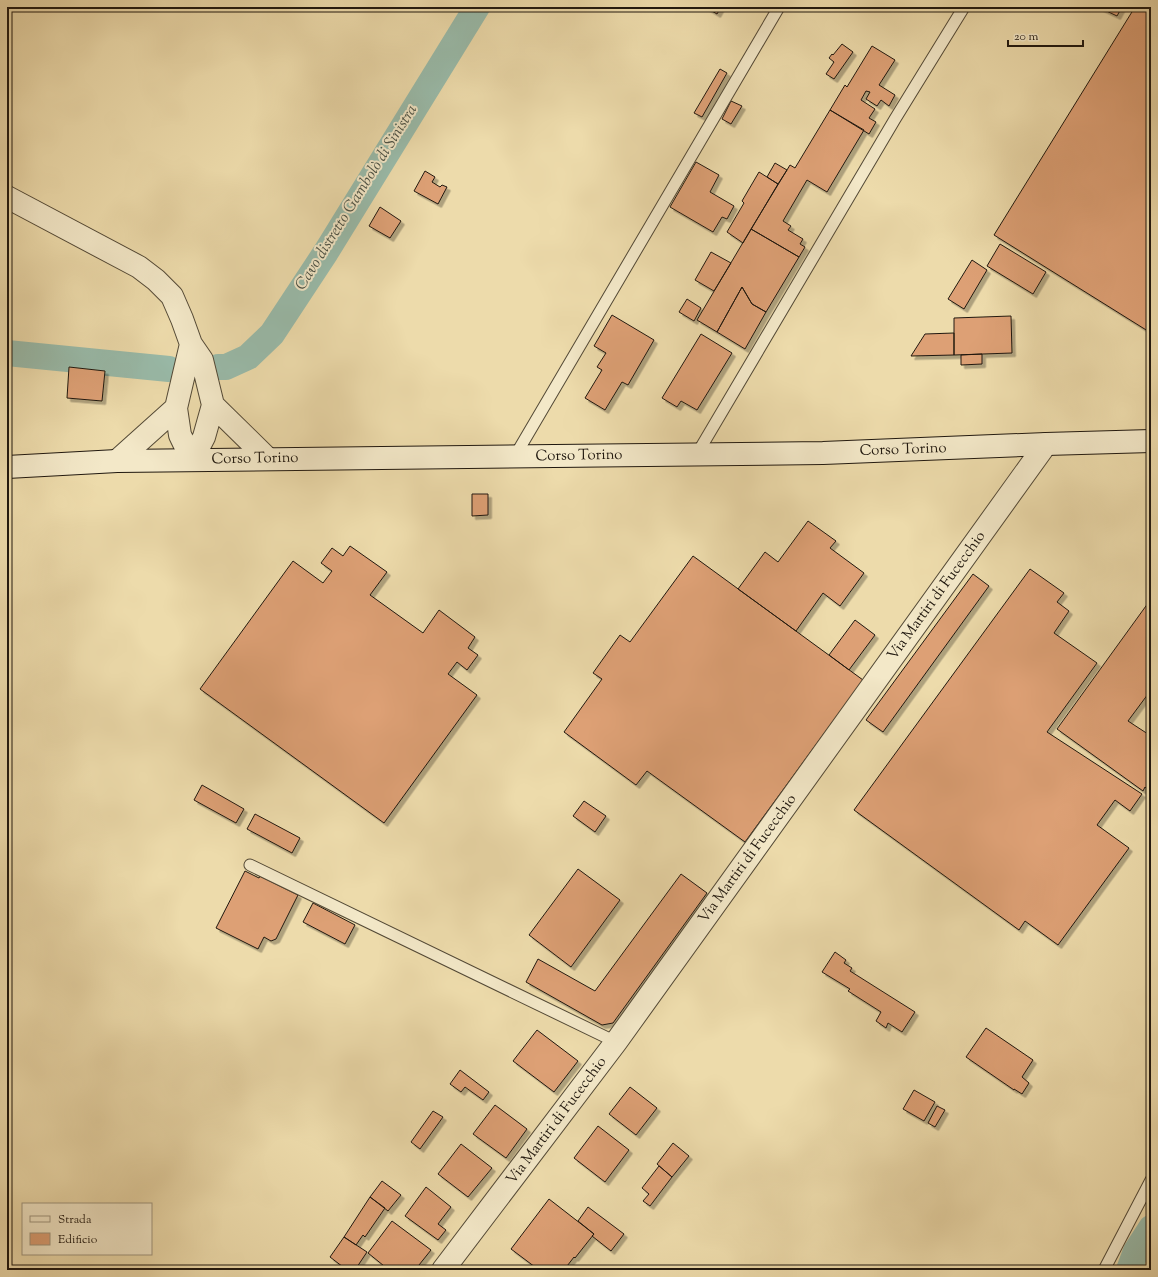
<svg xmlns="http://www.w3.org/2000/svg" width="1158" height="1277" font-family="'Sorts Mill Goudy',serif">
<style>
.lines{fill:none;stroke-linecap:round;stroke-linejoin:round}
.canal{stroke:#9ba;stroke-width:26}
.building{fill:#dda075;stroke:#20180f;filter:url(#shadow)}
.service-casing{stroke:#534936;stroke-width:13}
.minor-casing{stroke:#534936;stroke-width:24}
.secondary-casing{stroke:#20180f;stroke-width:24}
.service{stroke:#f3e8c8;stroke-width:11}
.minor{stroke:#f3e8c8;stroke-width:22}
.secondary{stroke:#f3e8c8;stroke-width:22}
.labels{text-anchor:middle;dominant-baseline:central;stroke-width:4;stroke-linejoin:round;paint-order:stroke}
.street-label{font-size:15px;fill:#20180f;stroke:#f3e8c8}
.water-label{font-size:16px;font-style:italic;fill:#4a5145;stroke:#f3e8c8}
</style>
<defs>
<filter id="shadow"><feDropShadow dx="3.5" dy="3.5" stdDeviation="0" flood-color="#0004"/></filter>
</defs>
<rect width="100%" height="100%" fill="#eddbab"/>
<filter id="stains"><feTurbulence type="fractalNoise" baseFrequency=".005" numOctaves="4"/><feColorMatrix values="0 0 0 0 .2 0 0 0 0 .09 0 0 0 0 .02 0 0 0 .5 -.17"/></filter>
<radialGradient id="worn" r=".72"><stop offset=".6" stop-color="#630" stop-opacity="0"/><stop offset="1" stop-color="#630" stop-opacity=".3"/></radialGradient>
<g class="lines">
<path class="canal" d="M7 353 169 369
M218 367H226L248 357 272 334 326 252 477 7
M1129 1270 1136 1251 1151 1228"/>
</g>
<path class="building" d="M705 7H721L717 14Z
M1098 7H1122L1117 16Z
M1135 7H1144L1151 11V333L994 235Z
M842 44 853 52 834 79 826 74 834 62 829 58 832 54 833 55Z
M872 46 895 60 879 85 895 95 889 106 881 100 877 106 866 99 870 92 866 91 861 100 875 109 869 118 876 122 869 134 830 110 845 85 847 87Z
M720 69 727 73 702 117 694 113Z
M731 101 742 106 731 124 722 119Z
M830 110 864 130 827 192 807 180 783 221 791 226 788 230 803 239 800 244 805 247 799 257 751 229 790 165 795 168Z
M696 162 719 175 710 192 734 206 727 219 722 217 713 232 670 207Z
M775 163 787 170 778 184 767 177Z
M425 171 435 177 432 182 440 187 442 185 447 187 438 204 414 191Z
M759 172 778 184 743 243 727 232 744 203 742 201Z
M380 207 401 221 390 238 369 226Z
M751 229 799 257 766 312 752 304 742 287 717 332 697 320Z
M1000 244 1046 272 1033 294 987 266Z
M711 252 731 263 714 291 695 280Z
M972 260 987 270 964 309 948 299Z
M742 287 752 304 766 312 745 349 717 332Z
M687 299 701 308 694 321 679 312Z
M612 315 654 340 628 385 622 382 605 410 585 398 602 370 597 367 606 353 594 346Z
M1011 316 1012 353 954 355V318Z
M954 333V355L911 356 925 334Z
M701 334 732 353 697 410 681 401 677 407 662 398Z
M982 354V364L961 365V355Z
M69 367 105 371 102 401 67 398Z
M472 494H488V515L472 516Z
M808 521 836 541 830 548 864 573 840 606 823 593 796 631 738 589 765 552 778 562Z
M350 546 387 572 370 595 423 633 439 610 475 637 468 648 478 655 467 670 457 662 448 674 477 695 384 823 200 689 293 561 323 583 332 571 321 563 332 548 343 556Z
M693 556 863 680 745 842 647 771 636 785 564 732 602 679 593 673 620 635 630 642Z
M1030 569 1064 593 1057 602 1069 611 1054 633 1097 663 1047 732 1142 794 1130 811 1115 800 1097 825 1129 848 1058 945 1025 921 1019 930 854 810Z
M973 574 989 586 883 732 866 720Z
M1151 599V690L1128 721 1151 736V792L1145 787 1143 791 1057 729Z
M855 620 875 635 849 670 829 655Z
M202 785 244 809 236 823 194 800Z
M584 801 606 816 595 832 573 816Z
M255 814 300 838 292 853 247 829Z
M578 869 620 900 571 967 529 935Z
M245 871 259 878 260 876 298 895 276 939 271 941 264 937 258 949 216 928Z
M681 874 707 893 613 1023 602 1025 526 982 538 959 595 991Z
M313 903 355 925 345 944 303 922Z
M835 952 846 960 844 963 852 968 850 971 915 1012 902 1032 888 1023 886 1028 876 1021 881 1012 848 991 850 989 822 972Z
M986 1028 1033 1060 1022 1077 1029 1083 1022 1094 1014 1089V1090L966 1057Z
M537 1030 578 1061 554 1092 513 1061Z
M460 1070 489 1092 483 1100 465 1087 461 1092 450 1084Z
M630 1087 657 1108 636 1135 609 1114Z
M914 1090 935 1102 924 1121 903 1109Z
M495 1105 527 1129 506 1158 473 1134Z
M937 1106 945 1110 935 1127 928 1123Z
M433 1111 443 1117 420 1149 411 1142Z
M598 1126 629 1150 605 1182 574 1158Z
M673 1143 689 1156 672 1177 657 1164Z
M461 1144 492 1168 468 1197 438 1174Z
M659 1166 672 1177 650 1206 643 1201 649 1194 642 1188Z
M382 1181 401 1195 388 1211 370 1197Z
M426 1187 451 1207 438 1224 446 1230 438 1240 405 1216Z
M370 1197 385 1208 365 1237 363 1235 356 1245 344 1237Z
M549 1199 594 1234 575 1258 574 1257 564 1270H539L511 1249Z
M588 1207 624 1234 611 1251 592 1236 594 1234 578 1221Z
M392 1221 431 1250 415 1270H389L368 1253Z
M344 1237 367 1252 355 1270H347L330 1257Z"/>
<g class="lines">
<defs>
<path id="service" d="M697 454 895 119 964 7
M515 456 779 7
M250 865 616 1042
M1104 1270 1151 1180"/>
<path id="minor" d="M7 197 139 267 156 280 172 296 182 319 191 344 202 360 213 405 267 458
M176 408 180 435 192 460
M192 460 204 437 213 405
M117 461 176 408 191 344
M443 1270 616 1042 1046 444"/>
<path id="secondary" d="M7 467 117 461 823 453 1046 444 1151 441"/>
</defs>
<use href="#service" class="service-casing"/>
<use href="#minor" class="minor-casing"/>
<use href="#secondary" class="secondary-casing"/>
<use href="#service" class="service"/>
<use href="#minor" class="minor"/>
<use href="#secondary" class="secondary"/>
</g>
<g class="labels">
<g class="street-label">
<text transform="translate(903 450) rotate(-2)">Corso Torino</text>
<text transform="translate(579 456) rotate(-1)">Corso Torino</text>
<text transform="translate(255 459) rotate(-1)">Corso Torino</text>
<text transform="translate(937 596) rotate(-54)">Via Martiri di Fucecchio</text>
<text transform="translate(748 859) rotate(-54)">Via Martiri di Fucecchio</text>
<text transform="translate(557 1121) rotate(-53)">Via Martiri di Fucecchio</text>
</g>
<g class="water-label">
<text transform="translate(357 198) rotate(-58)">Cavo distretto Gambolò di Sinistra</text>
</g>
</g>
<rect width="1158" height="1277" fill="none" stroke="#eddbab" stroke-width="24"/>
<rect x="8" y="8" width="1142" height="1261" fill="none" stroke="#20180f" stroke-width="2"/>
<rect x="12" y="12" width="1134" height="1253" fill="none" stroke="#20180f"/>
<rect x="22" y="1203" width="130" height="52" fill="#f3e8c8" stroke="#9f957e"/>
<rect x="30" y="1216" width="20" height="6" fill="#f3e8c8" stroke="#9f957e"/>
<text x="58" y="1223" font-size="12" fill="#20180f">Strada</text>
<rect x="30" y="1233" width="20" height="12" fill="#dda075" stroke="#9f957e"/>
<text x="58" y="1243" font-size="12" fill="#20180f">Edificio</text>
<path d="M1008 40v6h75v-6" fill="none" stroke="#20180f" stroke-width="2"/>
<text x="1014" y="40" font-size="12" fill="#20180f" stroke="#f3e8c8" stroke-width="3" paint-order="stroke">20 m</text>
<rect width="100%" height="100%" filter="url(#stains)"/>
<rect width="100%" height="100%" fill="url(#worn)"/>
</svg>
